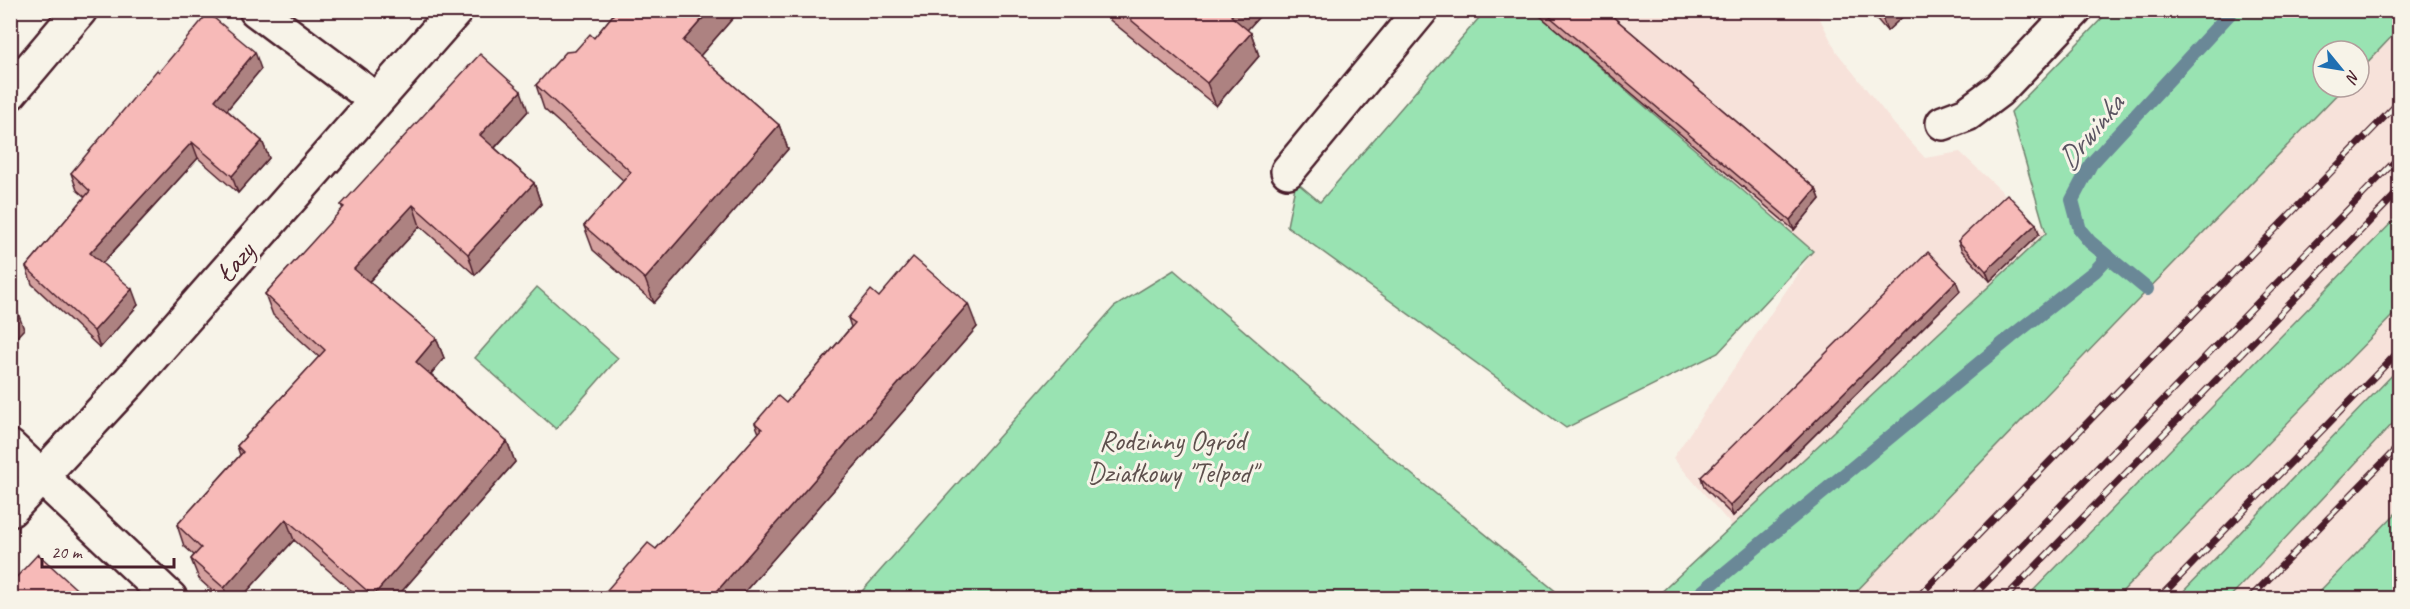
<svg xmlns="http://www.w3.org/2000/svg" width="2410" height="609" font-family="Caveat,sans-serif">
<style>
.built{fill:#f7e2da}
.green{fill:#99e3b2;stroke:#72816e;stroke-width:1.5}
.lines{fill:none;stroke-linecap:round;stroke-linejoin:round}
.stream{stroke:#6a8897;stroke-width:14}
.minor-casing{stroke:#4a1f2b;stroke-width:38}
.tertiary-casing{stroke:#4a1f2b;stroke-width:38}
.minor{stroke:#f7f3e8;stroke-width:33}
.tertiary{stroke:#f7f3e8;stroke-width:33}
.rail-casing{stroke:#4a1f2b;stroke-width:7}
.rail{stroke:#f7f3e8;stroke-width:4.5;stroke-dasharray:14;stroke-linecap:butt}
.wall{fill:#d4a09e;stroke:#4a1f2b;stroke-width:1.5}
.shaded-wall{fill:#ad8281;stroke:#4a1f2b;stroke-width:1.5}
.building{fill:#f7bab8;stroke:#4a1f2b;stroke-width:1.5}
.labels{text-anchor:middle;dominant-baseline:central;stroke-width:6;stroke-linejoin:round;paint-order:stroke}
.street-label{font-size:28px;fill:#4a1f2b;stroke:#f7f3e8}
.park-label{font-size:28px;fill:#5e504d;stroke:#f7f3e8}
.water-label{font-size:30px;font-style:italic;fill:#5a5461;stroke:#f7f3e8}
</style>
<rect width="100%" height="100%" fill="#f7f3e8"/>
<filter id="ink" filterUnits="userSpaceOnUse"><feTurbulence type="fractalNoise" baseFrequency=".0167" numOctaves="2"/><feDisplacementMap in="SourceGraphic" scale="12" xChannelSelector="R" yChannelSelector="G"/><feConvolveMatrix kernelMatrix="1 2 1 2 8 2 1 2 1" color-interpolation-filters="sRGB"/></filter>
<g filter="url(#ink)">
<path class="built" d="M1533 11H1816L1836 51 1894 124 1925 158 1960 152 2046 233 1732 526 1673 458 1813 251Z
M2399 29V598H1850L2344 87H2359V71Z"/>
<path class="green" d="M1533 10 1813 251 1718 353 1566 428 1287 226 1296 182 1320 202 1485 11Z
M2110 10 2399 11V29L2359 71V51H2323V87H2344L1850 598H1655L2046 233 2011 112Z
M2399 215V309L2116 598H2026Z
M1174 270 1388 455 1564 598H856L1114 307Z
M537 287 618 358 556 429 475 358Z
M2399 368V417L2229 598H2177Z
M2399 510V598H2313Z"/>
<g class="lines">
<path class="stream" d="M2147 289 2090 242 2080 230 2072 200 2091 164 2233 10
M1695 598 2011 337 2095 271 2107 258"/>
<defs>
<path id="minor" d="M256 10 376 100
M1943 123 1967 114 1999 90 2075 10
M1288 171 1421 10
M10 447 170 598
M10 510 130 381 456 10"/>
<path id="tertiary" d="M10 93 80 10"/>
</defs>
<use href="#minor" class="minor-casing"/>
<use href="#tertiary" class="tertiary-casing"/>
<use href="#minor" class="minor"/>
<use href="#tertiary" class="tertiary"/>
<defs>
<path id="rail" d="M1917 598 2400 101
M1971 598 2400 156
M2005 598 2400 190
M2159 598 2400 350
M2250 598 2400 445"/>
</defs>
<use href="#rail" class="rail-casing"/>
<use href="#rail" class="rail"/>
</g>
<path class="wall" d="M617 10H740L700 56 779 125 788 149 654 303 593 250 584 226 624 181 544 109 536 85 575 51 594 38Z
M1107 10H1265L1247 30 1251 33 1259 56 1216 106 1110 20Z
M1533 10H1605L1816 189 1820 199 1794 230Z
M1869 10H1910L1887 31Z
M261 69 227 110 262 141 269 158 238 193 198 158 102 264 138 305 100 348 32 284 26 267 85 197 77 190 71 173Z
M528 111 495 148 534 183 541 204 475 275 420 226 369 282 436 338 444 358 431 374 507 441 515 462 396 598H360L294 540 241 598H220L199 579 191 559 194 555 184 546 177 525 240 455 237 446 319 357 273 315 265 294 343 209 341 205Z
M2036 224 2039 234 1990 281 1962 251 1958 241Z
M1960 291 1733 516 1704 487 1701 477Z
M879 297 977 327 739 598H600L656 549 759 433 755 423 786 403 851 327 848 318Z"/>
<path class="shaded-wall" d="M710 10H740L692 65 683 41Z
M1236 10H1265L1239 39 1231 16Z
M1885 10H1910L1887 31 1881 14Z
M1251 33 1259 56 1216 106 1207 83Z
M255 52 261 69 221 117 215 100Z
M521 91 528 111 488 155 480 135Z
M779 125 788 149 654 303 645 279Z
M262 141 269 158 238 193 232 176Z
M192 142 198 158 96 270 90 253Z
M534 183 541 204 475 275 468 254Z
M1816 189 1820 199 1794 230 1790 220Z
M413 205 420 226 361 290 354 269Z
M2036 224 2039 234 1990 281 1986 271Z
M1956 281 1960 291 1733 516 1730 506Z
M132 289 138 305 100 348 94 331Z
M968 304 977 327 739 598H711Z
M18 313 24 329 10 344V321Z
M436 338 444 358 424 382 416 362Z
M507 441 515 462 396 598H374L373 596Z
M286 519 294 540 241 598H228L224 588Z"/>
<path class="building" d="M617 10H710L683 41 779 125 645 279 584 226 631 172 536 85 566 52 575 51 590 34 594 38Z
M1119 10H1236L1231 16 1251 33 1207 83Z
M1542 10H1605L1816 189 1790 220Z
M1877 10H1885L1881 14Z
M208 13 255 52 215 100 262 141 232 176 192 142 90 253 132 289 94 331 26 267 90 191 71 173 157 70 159 72Z
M480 54 521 91 480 135 534 183 468 254 413 205 354 269 436 338 416 362 507 441 373 596 286 519 224 588 191 559 201 548 177 525 243 452 237 446 325 350 265 294 344 207 341 205Z
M2007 194 2036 224 1986 271 1958 241Z
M1928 252 1956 281 1730 506 1701 477Z
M913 257 968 304 711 598H600L648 543 656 549 762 429 755 423 778 396 786 403 855 323 848 318 871 290 879 297Z
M10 306 18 313 10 321Z
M38 554 85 597 83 598H10V584Z"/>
</g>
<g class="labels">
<g class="street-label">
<text transform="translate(235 262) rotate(-49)">Łazy</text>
</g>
<g class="park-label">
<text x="1172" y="440">Rodzinny Ogród<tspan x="1172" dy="32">Działkowy "Telpod"</tspan></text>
</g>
<g class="water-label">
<text transform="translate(2090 132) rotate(-51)">Drwinka</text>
</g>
</g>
<rect width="2410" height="609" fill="none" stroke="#f7f3e8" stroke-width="36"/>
<rect x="18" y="18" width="2374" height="573" fill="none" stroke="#4a1f2b" stroke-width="2" filter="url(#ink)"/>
<g transform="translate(2341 69) rotate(120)"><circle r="28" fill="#f7f3e8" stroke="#b29e9c" stroke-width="1.5"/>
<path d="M0-4.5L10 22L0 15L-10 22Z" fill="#1f6fb2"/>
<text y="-9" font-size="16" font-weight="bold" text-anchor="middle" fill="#4a1f2b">N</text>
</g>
<path d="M42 558v9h132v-9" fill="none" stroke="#4a1f2b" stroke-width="3"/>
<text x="51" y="558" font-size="18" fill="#4a1f2b" stroke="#f7f3e8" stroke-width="4.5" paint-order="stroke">20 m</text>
</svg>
